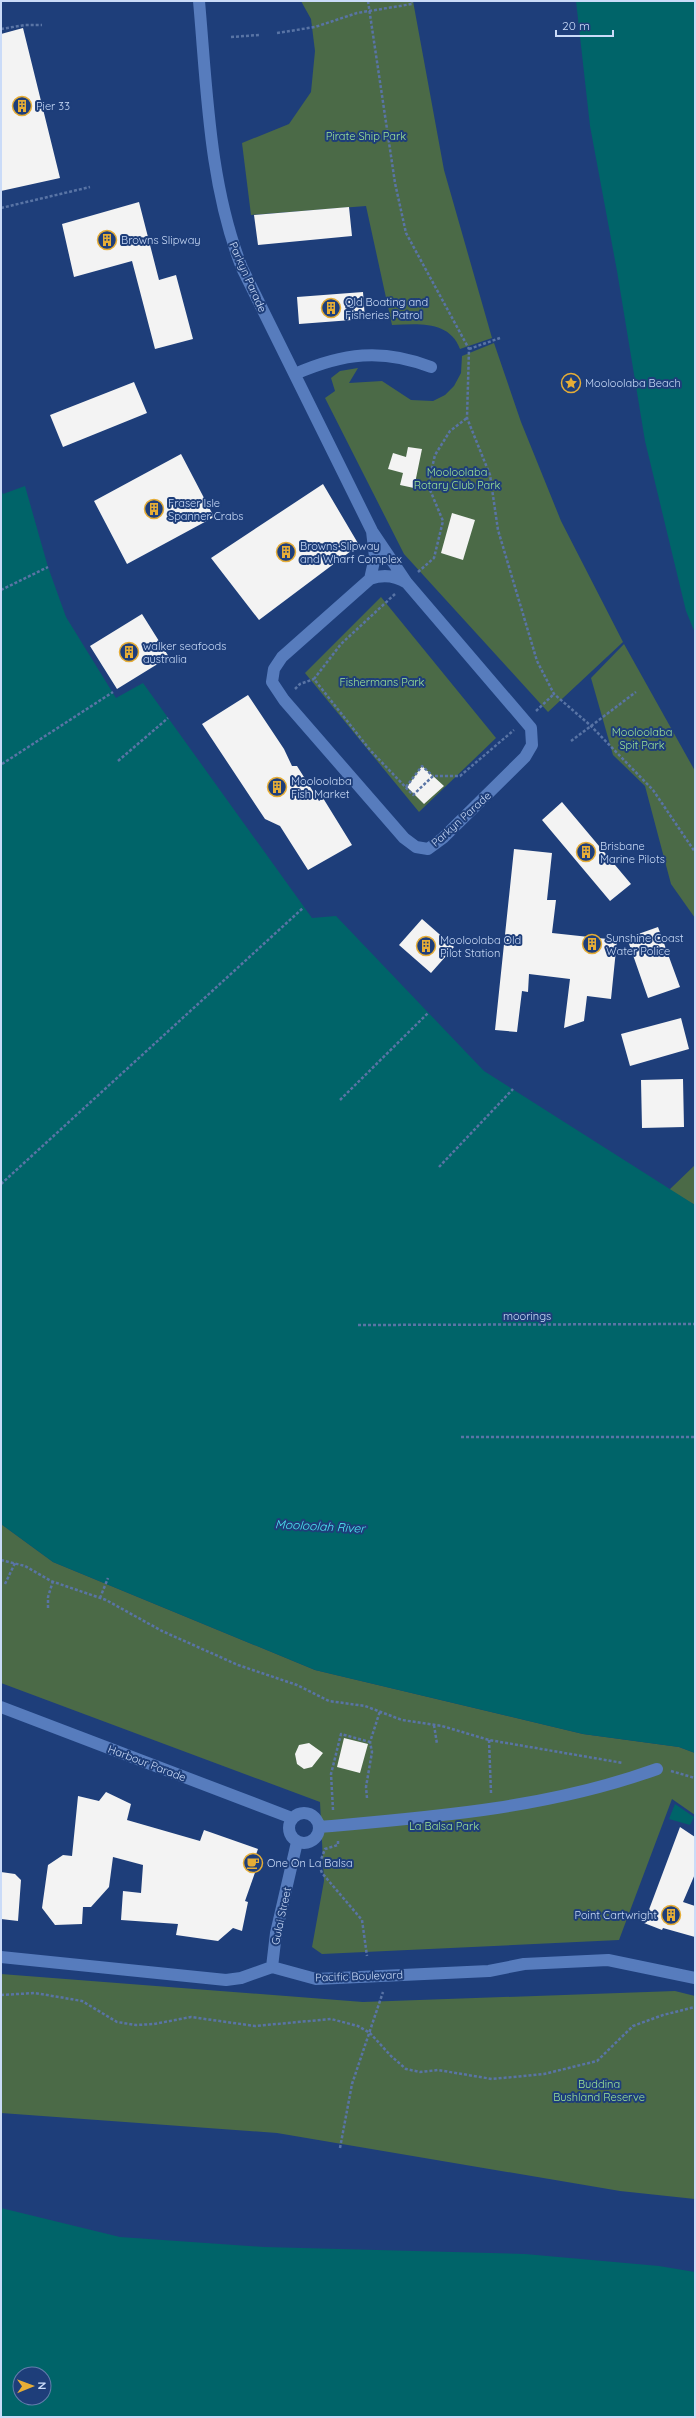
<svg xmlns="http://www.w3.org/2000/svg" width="696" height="2418" font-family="Quicksand,sans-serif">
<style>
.green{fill:#4b6a47}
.water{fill:#006469;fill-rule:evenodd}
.building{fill:#f3f3f3}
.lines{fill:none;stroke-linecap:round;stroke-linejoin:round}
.path{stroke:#5974a5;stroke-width:2.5;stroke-dasharray:3 2;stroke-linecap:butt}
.minor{stroke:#577cbd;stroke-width:12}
.labels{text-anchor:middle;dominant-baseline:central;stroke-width:4;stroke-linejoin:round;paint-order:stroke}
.poi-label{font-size:11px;fill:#cadbf8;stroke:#1e3e7a;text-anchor:start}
.park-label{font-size:11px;fill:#9fe495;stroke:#1e3e7a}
.street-label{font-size:11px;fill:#cadbf8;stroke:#1e3e7a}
.water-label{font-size:12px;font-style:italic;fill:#4eeaf4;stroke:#1e3e7a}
</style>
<rect width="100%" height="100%" fill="#1e3e7a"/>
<path class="green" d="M301 1H413L444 170 492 338 460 349C449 320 418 324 392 325L366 206 251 215 242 143 289 124 311 92 315 51 311 19Z
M494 343 521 422 561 521 623 642 548 712 404 554 325 398 335 391 331 378 340 371 358 368 349 383 382 381 411 400 433 401 445 395 454 386 461 373 462 356Z
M381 597 496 738 419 812 305 673Z
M624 644 695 771V918L671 884 645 786 613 755 591 678Z
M695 1165V1205L669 1190Z
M1 1524 53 1562 315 1670 583 1734 679 1747 695 1753V1815L672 1799 619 1940 322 1954 312 1947 324 1881 320 1802 1 1683Z
M1 1974 363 2002 675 1991 695 1996V2199L620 2191 277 2133 1 2113Z"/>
<path class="water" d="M576 1H695V633L686 611 645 441 617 271 590 126Z
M25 486 48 567 66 617 116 698 143 683 312 918 336 916 484 1071 695 1205V1753L679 1747 583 1734 315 1670 53 1562 1 1524V490L3 494Z
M675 1804 694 1817 690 1825 669 1819Z
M1 2208 120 2237 264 2247 525 2254 659 2266 695 2272V2417H1ZM20 2374H44V2398H20Z"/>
<path class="building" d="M23 28 60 178 1 191V34Z
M139 202 159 280 176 275 193 339 155 349 132 261 74 277 62 224Z
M349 207 352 236 258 245 254 215Z
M363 292 365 319 299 324 297 297Z
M134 382 147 413 63 447 50 415Z
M408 447 422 449 414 488 400 485 403 473 388 469 393 453 406 457Z
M181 454 214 517 127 564 94 501Z
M323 484 359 545 259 620 211 558Z
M452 513 475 520 463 560 441 553Z
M142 614 169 657 117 689 90 646Z
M248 695 284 749 292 766H297L319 801 323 798 352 845 308 870 280 826 265 819 202 724Z
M422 766 444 786 424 804 407 787Z
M562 802 631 884 610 901 542 820Z
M514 849 552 853 547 900H556L552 933 617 940 611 999 587 996 584 1021 564 1028 570 979 529 974 528 992 522 991 517 1032 495 1030Z
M422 919 454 947 431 973 399 945Z
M658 927 680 987 648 998 627 938Z
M681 1018 689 1049 630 1066 621 1034Z
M683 1079 684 1127 642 1128 641 1080Z
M344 1738 368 1744 360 1773 337 1767Z
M309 1743 323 1753 312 1767 304 1769 297 1764 295 1754 299 1745Z
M106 1792 131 1804 127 1820 200 1841 204 1830 258 1849 253 1863 258 1864 245 1901 248 1902 242 1931 233 1928 218 1941 176 1935 178 1924 121 1920 123 1891 141 1893 143 1865 113 1857 109 1887 91 1907H83L82 1924 55 1925 42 1908 48 1865 63 1855 72 1856 78 1796 99 1801Z
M680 1827 695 1837V1874L683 1902 695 1906V1937L663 1928 662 1930 644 1923Z
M1 1872 15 1874 21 1880 18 1921 1 1919Z"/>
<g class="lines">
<path class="path" d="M368 1 395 183 406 233 469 349 467 418 490 475 498 530 537 661 554 694 590 725 653 790 695 852
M1 29 25 25H42
M277 33 315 27 357 13 412 4V1
M231 37 259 35
M1 208 90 187
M469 349 500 338
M418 572 434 558 443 521 428 485 435 455 450 431 467 418
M1 590 48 567
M395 594 341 644 314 679 370 750 413 795 433 776H460L514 730
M295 689 300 684 314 679
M536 711 554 694
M571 741 636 692
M118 761 168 718
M2 764 113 692
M406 787 422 766 433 776
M340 1100 428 1013
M439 1167 513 1089
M1 1184 303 908
M358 1325 695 1324
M461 1437H695
M1 1560 25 1566 51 1581 106 1600 162 1631 238 1665 297 1685 329 1701 365 1706 402 1720 442 1726 489 1740 623 1763
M5 1584 15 1563
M100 1598 108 1578
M48 1608V1597L53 1581
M434 1725 437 1744
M489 1740 491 1793
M671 1771 695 1778
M367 1798 366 1787 372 1752 370 1742 380 1711
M333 1810 331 1774 341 1734 370 1742
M338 1841V1845L325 1849 319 1865 322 1873 362 1920 367 1956
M1 1995 35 1993 82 2001 117 2022 136 2025 154 2024 191 2017 255 2026 331 2019 358 2026 370 2033 391 2056 406 2069 420 2072 438 2070 492 2079 544 2074 597 2061 633 2026 663 2015 695 2007
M340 2148 352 2084 383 1992"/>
<path class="minor" d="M199 1C207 90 209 184 242 268L372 531 407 583 531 728 532 745 525 757 443 838 428 849 416 847 404 838 284 700 272 682 274 669 282 657 370 579 375 557 372 531
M295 374C343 353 382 348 431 367
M370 579C383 574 396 576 407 583
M1 1707 292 1818
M289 1828a15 15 0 1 1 30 0a15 15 0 1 1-30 0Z
M320 1827C434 1817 549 1808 657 1769
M1 1957 226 1980 241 1978 272 1967 316 1979 489 1971 524 1964 608 1960 695 1978
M272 1967 276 1933 297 1842"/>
</g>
<defs>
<symbol id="building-ring" viewBox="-11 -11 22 22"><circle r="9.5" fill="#1e3e7a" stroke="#e6ad36" stroke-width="1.5"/><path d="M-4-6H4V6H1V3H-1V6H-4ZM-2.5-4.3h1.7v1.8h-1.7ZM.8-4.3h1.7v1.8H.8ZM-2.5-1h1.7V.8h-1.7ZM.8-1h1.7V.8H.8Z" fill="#e6ad36"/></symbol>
<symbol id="sight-ring" viewBox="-11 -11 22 22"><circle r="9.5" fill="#1e3e7a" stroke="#e6ad36" stroke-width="1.5"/><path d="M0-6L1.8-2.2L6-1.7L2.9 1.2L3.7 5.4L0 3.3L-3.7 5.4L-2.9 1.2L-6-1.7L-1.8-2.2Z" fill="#e6ad36"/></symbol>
<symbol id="cafe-ring" viewBox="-11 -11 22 22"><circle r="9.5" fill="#1e3e7a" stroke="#e6ad36" stroke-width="1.5"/><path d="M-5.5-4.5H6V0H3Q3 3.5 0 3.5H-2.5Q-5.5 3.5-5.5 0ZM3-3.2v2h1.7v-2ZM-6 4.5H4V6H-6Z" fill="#e6ad36"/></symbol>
</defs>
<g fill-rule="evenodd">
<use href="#building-ring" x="11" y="95" width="22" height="22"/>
<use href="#building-ring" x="96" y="229" width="22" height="22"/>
<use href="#building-ring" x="320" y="297" width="22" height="22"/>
<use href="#sight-ring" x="560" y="372" width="22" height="22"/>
<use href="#building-ring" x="143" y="498" width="22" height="22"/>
<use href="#building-ring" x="275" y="541" width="22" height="22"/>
<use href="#building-ring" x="118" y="641" width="22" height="22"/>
<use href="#building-ring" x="266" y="776" width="22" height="22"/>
<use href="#building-ring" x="575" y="841" width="22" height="22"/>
<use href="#building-ring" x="581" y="933" width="22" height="22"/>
<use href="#building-ring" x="415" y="935" width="22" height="22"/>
<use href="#cafe-ring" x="242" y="1852" width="22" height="22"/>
<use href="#building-ring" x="660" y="1904" width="22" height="22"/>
</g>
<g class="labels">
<g class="poi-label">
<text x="36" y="106">Pier 33</text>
<text x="121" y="240">Browns Slipway</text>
<text x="345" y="302">Qld Boating and<tspan x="345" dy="13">Fisheries Patrol</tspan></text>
<text x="585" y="383">Mooloolaba Beach</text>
<text x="168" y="503">Fraser Isle<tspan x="168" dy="13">Spanner Crabs</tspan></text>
<text x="300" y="546">Browns Slipway<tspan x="300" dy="13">and Wharf Complex</tspan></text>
<text x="143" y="646">walker seafoods<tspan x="143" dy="13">australia</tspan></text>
<text x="291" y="781">Mooloolaba<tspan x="291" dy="13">Fish Market</tspan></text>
<text x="600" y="846">Brisbane<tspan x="600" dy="13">Marine Pilots</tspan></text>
<text x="606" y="938">Sunshine Coast<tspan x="606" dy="13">Water Police</tspan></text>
<text x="440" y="940">Mooloolaba Old<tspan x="440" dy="13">Pilot Station</tspan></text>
<text x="267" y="1863">One On La Balsa</text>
<text x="657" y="1915" text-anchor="end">Point Cartwright</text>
</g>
<g class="park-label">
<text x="366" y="136">Pirate Ship Park</text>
<text x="457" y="472">Mooloolaba<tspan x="457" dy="13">Rotary Club Park</tspan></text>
<text x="382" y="682">Fishermans Park</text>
<text x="642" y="732">Mooloolaba<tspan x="642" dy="13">Spit Park</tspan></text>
<text x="444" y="1826">La Balsa Park</text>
<text x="599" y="2084">Buddina<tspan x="599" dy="13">Bushland Reserve</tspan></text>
</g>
<g class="street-label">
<text transform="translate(248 277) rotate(66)">Parkyn Parade</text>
<text transform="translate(461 819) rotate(-42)">Parkyn Parade</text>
<text x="527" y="1316">moorings</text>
<text transform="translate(147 1763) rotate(21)">Harbour Parade</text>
<text transform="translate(281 1916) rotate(-78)">Gulai Street</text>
<text transform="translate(359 1976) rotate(-2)">Pacific Boulevard</text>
</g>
<g class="water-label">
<text transform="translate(320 1526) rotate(3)">Mooloolah River</text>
</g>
</g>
<rect width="696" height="2418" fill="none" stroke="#cadbf8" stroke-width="4"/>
<g transform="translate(32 2386) rotate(89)"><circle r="19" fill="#1e3e7a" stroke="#637dac"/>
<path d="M0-3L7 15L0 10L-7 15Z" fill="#e6ad36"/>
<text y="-6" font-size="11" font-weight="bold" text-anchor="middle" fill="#cadbf8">N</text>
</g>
<path d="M556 30v6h57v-6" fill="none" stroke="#cadbf8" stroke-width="2"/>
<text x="562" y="30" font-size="12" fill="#cadbf8" stroke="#1e3e7a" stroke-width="3" paint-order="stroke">20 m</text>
</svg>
